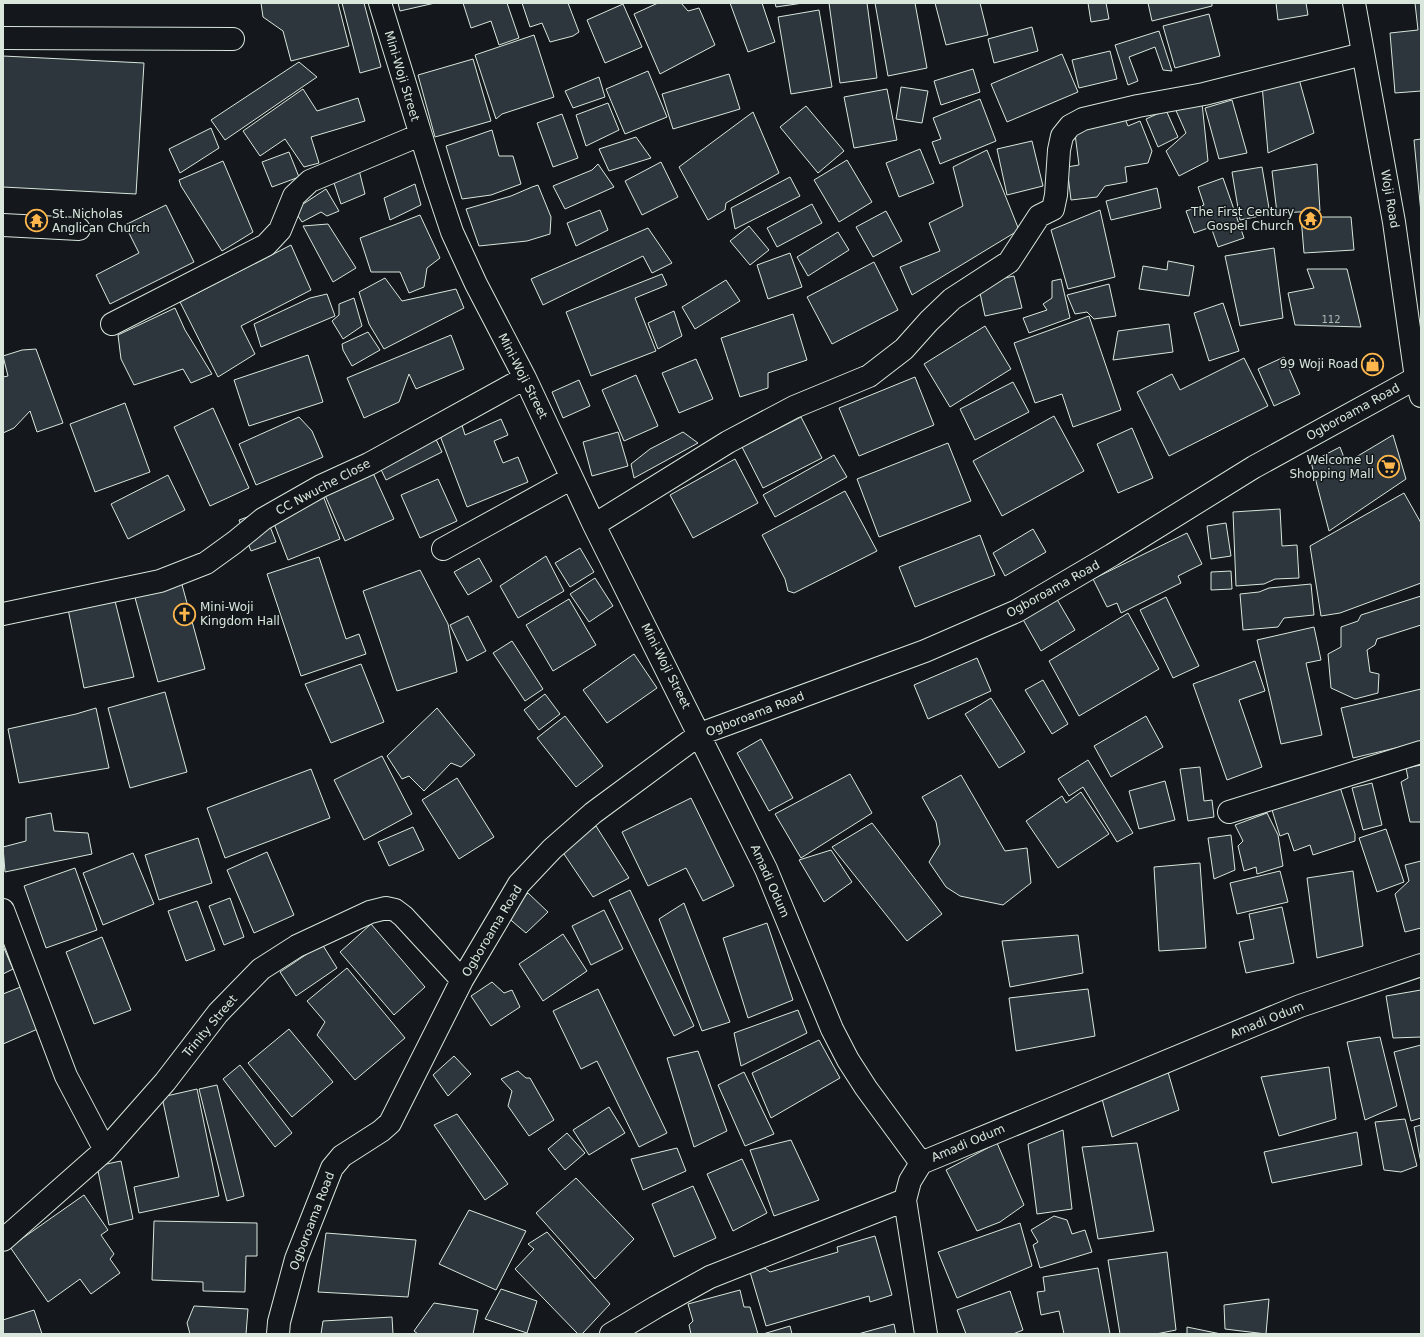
<svg xmlns="http://www.w3.org/2000/svg" width="1424" height="1337" font-family="'DejaVu Sans',sans-serif">
<style>
.building{fill:#2c363c;stroke:#d8e6dc}
.lines{fill:none;stroke-linecap:round;stroke-linejoin:round}
.minor-casing{stroke:#d8e6dc;stroke-width:24}
.major-casing{stroke:#d8e6dc;stroke-width:24}
.minor{stroke:#14181c;stroke-width:22}
.major{stroke:#14181c;stroke-width:22}
.labels{text-anchor:middle;dominant-baseline:central;stroke-width:3;stroke-linejoin:round;paint-order:stroke}
.number-label{font-size:10px;fill:#adbab4}
.street-label{font-size:12px;fill:#d8e6dc;stroke:#14181c}
.poi-label{font-size:12px;fill:#d8e6dc;stroke:#14181c;text-anchor:end}
</style>
<rect width="100%" height="100%" fill="#14181c"/>
<path class="building" d="M261 3H338L349 46 291 61 283 31 263 17Z
M342 3H364L381 67 360 73Z
M398 3H435L400 11Z
M463 3H507L519 38 499 45 491 21 471 28Z
M522 3H568L579 32 573 36 550 42 542 23 530 27Z
M658 3H681L688 11 699 8 715 45 660 74 634 14Z
M730 3H762L775 42 748 52Z
M775 3H803L776 7Z
M829 3H867L877 78 840 83Z
M875 3H915L927 68 888 76Z
M935 3H980L988 35 946 45Z
M1088 3H1106L1109 19 1091 22Z
M1148 3H1212V6L1152 21Z
M1276 3H1306L1308 15 1278 20Z
M1415 3H1421V91L1395 93 1390 33 1418 30Z
M623 4 642 47 605 63 587 20Z
M819 10 832 87 791 94 778 17Z
M1209 14 1220 56 1175 68 1163 26Z
M1032 27 1038 51 994 63 988 39Z
M1159 31 1172 71 1163 70 1155 47 1129 57 1138 81 1128 85 1115 45Z
M534 35 554 97 502 114 496 119 475 55Z
M1110 51 1117 79 1079 88 1072 60Z
M1062 54 1078 92 1007 122 991 84Z
M3 56 144 63 136 194 3 187Z
M473 59 491 121 435 137 418 75Z
M299 62 317 77 225 140 211 120Z
M973 69 980 92 941 105 934 81Z
M648 71 667 117 625 134 606 89Z
M729 74 740 109 673 129 662 94Z
M599 77 605 97 573 108 565 91Z
M1299 79 1314 133 1268 153 1262 85Z
M901 87 928 91 922 123 896 119Z
M303 89 317 111 358 98 365 121 311 137 319 163 304 167 285 139 260 156 243 131Z
M887 89 897 140 854 148 844 97Z
M980 99 996 141 940 164 932 142 941 139 933 118Z
M1232 100 1247 153 1219 159 1205 108Z
M608 103 619 130 586 146 576 115Z
M1202 103 1208 161 1179 176 1166 151 1186 133 1174 106Z
M806 106 844 151 818 173 780 127Z
M1166 110 1178 137 1158 147 1146 119Z
M753 112 779 173 726 203 725 210 708 220 679 167Z
M562 114 578 158 553 167 537 123Z
M1123 114 1128 126 1140 121 1152 151 1148 163 1125 167 1127 182 1105 186 1097 197 1071 200 1067 167 1079 165 1075 134Z
M211 128 219 148 180 173 169 149Z
M492 130 499 156H513L521 184 491 195 462 199 446 146Z
M636 137 651 158 609 171 599 149Z
M1421 139V213L1414 140Z
M1032 141 1043 186 1007 195 997 149Z
M920 149 934 183 899 197 886 163Z
M987 150 1019 230 912 295 900 267 940 251 929 223 963 206 953 167Z
M289 152 299 177 272 187 262 162Z
M847 160 872 202 839 222 814 180Z
M223 161 253 232 222 251 181 186 179 180Z
M661 162 678 197 642 215 625 181Z
M598 164 614 187 565 209 553 186 592 170Z
M1317 164 1320 211 1277 213 1272 171Z
M1262 167 1270 214 1240 220 1232 172Z
M359 170 365 194 341 204 333 180Z
M790 177 800 196 735 229 731 208Z
M1223 178 1244 238 1218 247 1211 227 1194 233 1186 211 1204 205 1198 187Z
M415 184 421 205 390 220 384 198Z
M538 185 551 217 550 234 527 241 479 246 466 209 511 196 532 187Z
M1157 188 1161 208 1111 220 1106 201Z
M326 189 339 211 327 216 321 212 302 222 294 210Z
M812 204 822 223 777 247 767 228Z
M166 205 194 262 110 304 96 275 139 253 125 225Z
M600 210 608 230 576 246 567 223Z
M1100 210 1115 277 1068 289 1051 230Z
M886 211 902 241 873 257 856 227Z
M420 215 440 258 427 268 424 287 409 293 400 272H371L360 238Z
M1301 217H1351L1354 250 1304 253Z
M328 224 356 268 333 282 303 226Z
M749 226 769 250 750 265 730 241Z
M648 228 672 263 652 273 643 256 543 305 531 279Z
M838 232 849 250 808 276 797 257Z
M291 245 311 290 241 326 255 354 218 377 180 302Z
M1274 248 1283 318 1240 326 1225 256Z
M790 253 802 287 768 299 757 265Z
M1168 261 1194 266 1189 296 1139 289 1143 266 1167 270Z
M874 262 898 310 832 344 807 297Z
M1307 269H1347L1361 327 1295 325 1288 293 1314 288Z
M662 274 667 285 635 298 656 351 591 376 566 312Z
M1014 276 1022 308 985 316 978 284Z
M385 278 402 301 456 289 464 308 384 349 369 324 359 292Z
M1061 279 1070 318 1029 333 1023 318 1047 310 1043 304 1052 298V281Z
M726 280 740 301 695 329 682 307Z
M1109 284 1116 316 1094 319 1087 312 1075 314 1067 295Z
M327 294 335 316 261 347 254 324 310 298Z
M354 298 362 326 343 339 332 321 339 315V304Z
M1223 303 1239 351 1209 361 1194 313Z
M175 308 185 330 212 374 191 383 183 369 134 385 121 359 118 335Z
M674 311 682 336 658 349 648 323Z
M793 314 807 360 768 373V388L740 397 721 338Z
M1089 316 1121 410 1073 427 1062 394 1035 403 1014 343Z
M1169 324 1173 352 1113 360 1118 331Z
M985 326 1011 369 950 407 924 364Z
M368 332 380 350 352 366 343 350 342 344Z
M451 335 464 369 416 389 409 374 399 402 364 418 347 378Z
M36 349 63 423 37 432 30 411 14 428 3 433V377L8 376 3 356 22 350Z
M308 355 323 402 249 426 234 380Z
M1284 357 1300 394 1274 406 1258 369Z
M1244 358 1268 406 1169 456 1137 392 1172 374 1180 390Z
M696 359 713 399 679 413 662 373Z
M636 375 658 426 624 441 602 390Z
M915 377 934 425 859 456 839 408Z
M579 380 590 406 563 418 552 392Z
M1013 382 1029 412 975 440 960 409Z
M125 403 150 472 95 492 70 424Z
M213 408 249 488 210 506 174 427Z
M1054 416 1084 471 1002 516 973 461Z
M299 417 312 431 323 457 256 485 239 444Z
M801 417 822 458 763 488 742 447Z
M501 419 508 435 494 441 503 463 518 457 528 482 467 507 439 433 461 422 465 435Z
M1132 428 1153 478 1118 493 1097 444Z
M618 432 628 466 592 476 583 442Z
M683 432 698 443 634 478 631 464 650 449Z
M433 433 442 452 386 480 377 461Z
M1393 435 1406 479 1329 531 1311 462 1340 447 1346 463Z
M948 443 971 501 879 537 857 479Z
M834 455 847 477 775 517 763 495Z
M735 459 758 503 693 538 670 495Z
M369 464 394 519 345 541 321 486Z
M168 475 185 510 128 539 111 504Z
M438 479 457 521 420 538 401 495Z
M320 488 340 539 288 560 268 508Z
M845 491 877 551 794 593 788 591 785 579 762 535Z
M1404 493 1421 523V583L1340 613 1321 616 1310 546Z
M1280 509 1282 546 1297 545 1299 578 1275 579 1264 584 1236 586 1233 512Z
M264 511 276 542 251 551 239 520Z
M1226 523 1231 556 1211 559 1207 526Z
M1033 529 1046 552 1005 576 993 553Z
M1187 533 1202 564 1178 576 1181 583 1121 613 1117 603 1107 607 1093 579Z
M980 535 995 575 915 607 899 567Z
M580 548 594 572 570 587 555 563Z
M546 556 564 591 518 618 500 586Z
M319 557 346 639 359 634 366 654 301 676 267 574Z
M479 558 492 581 468 595 454 572Z
M420 570 448 624 457 672 397 691 363 591Z
M1231 571 1232 589 1211 590V572Z
M595 578 613 606 589 622 570 594Z
M181 581 205 669 158 682 134 594Z
M1311 584 1314 615 1284 618 1278 627 1243 630 1240 594 1259 592 1269 588Z
M1055 596 1075 630 1041 651 1021 616Z
M1421 596V625L1377 639 1375 645 1367 650 1370 672 1379 674 1378 693 1355 699 1331 688 1328 654 1341 647V627L1358 621 1361 615Z
M1166 597 1199 666 1173 678 1140 610Z
M569 599 596 645 553 671 526 625Z
M115 601 134 677 84 688 68 609Z
M1128 613 1159 669 1079 716 1049 661Z
M468 616 486 651 467 661 450 625Z
M1314 627 1321 660 1306 663 1322 735 1281 744 1257 640Z
M512 641 543 689 525 701 493 653Z
M634 654 657 688 607 723 583 690Z
M977 658 991 691 928 719 914 685Z
M1255 661 1265 691 1239 700 1262 767 1227 780 1193 684Z
M361 664 384 722 331 743 305 684Z
M1043 680 1068 724 1052 734 1025 690Z
M1421 689V742L1353 758 1341 708Z
M165 692 187 772 130 788 108 708Z
M545 694 560 714 539 730 524 710Z
M991 698 1025 752 999 768 965 714Z
M96 708 109 768 19 783 8 729 76 714Z
M437 708 475 755 461 767 451 763 424 791 409 776 402 779 387 756Z
M565 716 603 766 576 787 537 738Z
M1146 716 1163 747 1111 777 1094 746Z
M761 739 793 798 769 811 737 753Z
M382 756 412 814 364 840 334 780Z
M1088 760 1133 833 1117 842 1083 787 1069 796 1058 779Z
M1421 765V822H1410L1401 782 1408 778 1406 768Z
M1200 767 1204 801 1212 800 1214 817 1188 821 1180 769Z
M311 769 330 818 225 858 207 808Z
M850 774 872 813 801 858 775 814Z
M961 775 1005 851 1027 848 1031 883 1003 905 960 896 946 887 929 862 940 844 936 822 922 797Z
M457 778 494 837 459 859 422 800Z
M1165 781 1175 820 1139 829 1129 791Z
M1372 783 1382 825 1363 830 1352 788Z
M1340 787 1355 834V841L1313 855 1310 845 1294 851 1288 833 1280 836 1272 810Z
M1081 792 1109 834 1058 868 1026 821 1062 796 1066 803Z
M691 798 734 886 703 901 686 868 648 886 622 832Z
M51 813 54 831 88 833 92 854 5 872 3 847 26 841V818Z
M1267 813 1278 835 1283 866 1257 874 1256 867 1244 871 1238 846 1243 841 1235 825Z
M872 823 942 914 907 941 832 847Z
M596 826 629 878 593 897 562 851Z
M413 827 424 850 389 866 378 842Z
M1386 829 1404 882 1377 892 1359 838Z
M1231 835 1235 870 1214 879 1208 838Z
M198 838 212 883 159 900 145 855Z
M831 850 852 882 824 902 799 860Z
M267 852 294 915 254 933 227 870Z
M133 853 154 904 103 925 83 873Z
M1421 861V928L1405 932 1395 894 1409 881 1405 865Z
M1200 863 1206 948 1159 951 1154 867Z
M75 868 97 930 46 948 24 886Z
M1280 871 1288 902 1237 914 1230 883Z
M1353 871 1363 946 1317 958 1307 878Z
M630 890 694 1026 674 1036 609 900Z
M528 893 548 912 526 933 506 916Z
M230 898 244 937 224 945 209 906Z
M197 901 215 950 186 961 168 911Z
M684 903 730 1022 702 1031 659 919Z
M1282 907 1294 963 1246 973 1239 942 1254 939 1249 914Z
M604 910 623 949 591 965 572 926Z
M767 923 793 1000 748 1018 723 938Z
M371 924 425 987 394 1015 340 952Z
M563 934 587 971 543 1001 519 964Z
M1078 935 1083 973 1010 987 1002 941Z
M102 937 131 1010 94 1024 66 952Z
M322 944 337 968 296 996 280 972Z
M3 946 13 969 3 974Z
M347 968 405 1038 355 1080 317 1035 325 1022 307 1001Z
M492 982 504 993 512 990 520 1007 491 1026 471 996Z
M23 986 40 1028 3 1044V994Z
M598 989 667 1133 639 1147 597 1061 581 1069 553 1011Z
M1088 989 1095 1036 1016 1051 1009 998Z
M1421 990V1037L1393 1038 1386 996Z
M798 1010 807 1033 741 1066 734 1033Z
M289 1029 333 1082 292 1117 248 1063Z
M1380 1037 1397 1106 1365 1120 1347 1042Z
M819 1040 840 1078 771 1118 752 1073Z
M1421 1045V1118L1411 1121 1394 1052Z
M698 1051 727 1131 694 1147 667 1058Z
M454 1056 471 1074 448 1096 433 1075Z
M240 1065 292 1133 275 1147 223 1079Z
M1329 1067 1336 1119 1279 1136 1261 1077Z
M518 1071 526 1078H530L554 1120 529 1136 508 1106 512 1091 501 1079Z
M744 1072 774 1134 745 1146 718 1085Z
M1168 1072 1179 1110 1112 1137 1101 1095Z
M217 1085 244 1196 227 1201 199 1089Z
M197 1089 219 1196 139 1213 134 1187 179 1177 162 1097Z
M609 1107 625 1133 589 1155 573 1130Z
M457 1114 508 1184 485 1200 434 1125Z
M1405 1119 1417 1166 1401 1172 1384 1170 1375 1122Z
M1421 1125V1163L1414 1127Z
M1063 1130 1072 1209 1037 1214 1028 1144Z
M1357 1132 1362 1165 1272 1183 1264 1152Z
M567 1133 585 1153 565 1170 548 1149Z
M791 1140 819 1200 774 1216 750 1150Z
M997 1143 1024 1205 1000 1222 977 1231 946 1170Z
M1137 1143 1154 1231 1098 1239 1082 1147Z
M677 1148 686 1171 643 1190 631 1159Z
M742 1159 767 1213 733 1231 707 1174Z
M121 1161 133 1219 109 1225 97 1166Z
M576 1178 634 1239 595 1279 536 1213Z
M693 1186 716 1238 674 1257 652 1204Z
M84 1195 108 1230 101 1235 114 1254 110 1259 120 1273 91 1294 80 1279 48 1302 10 1247Z
M469 1210 526 1231 496 1290 439 1264Z
M1054 1216 1067 1220 1072 1234 1085 1230 1092 1252 1040 1268 1033 1245 1038 1242 1031 1230Z
M154 1221 257 1223V1256H246L245 1292 203 1291V1282L152 1280Z
M1020 1223 1032 1266 957 1298 938 1252Z
M547 1232 610 1304 582 1334H578L515 1269 534 1249 528 1244Z
M326 1233 416 1240 408 1297 318 1292Z
M875 1236 892 1295 870 1302 869 1296 766 1326 750 1272 765 1268 770 1272 838 1252 837 1247Z
M1167 1252 1176 1330 1156 1334H1120L1108 1260Z
M1098 1268 1110 1334H1064L1059 1311 1041 1315 1037 1292 1045 1291 1043 1277Z
M501 1289 537 1301 527 1333 485 1319Z
M740 1290 744 1307H750L758 1334H691L689 1325 693 1321 688 1304Z
M1010 1291 1023 1330 1013 1334H966L957 1310Z
M1269 1299 1266 1334 1225 1329 1224 1305Z
M434 1303 478 1310 473 1334H418L414 1331Z
M194 1306 248 1309 246 1334H190L187 1323Z
M34 1310 42 1334H3V1320Z
M392 1317 393 1334H321L323 1321Z
M894 1324 896 1334H858Z
M790 1326 792 1334H763Z
M1187 1327 1221 1334H1187Z"/>
<g class="lines">
<defs>
<path id="minor" d="M380 3 436 184 452 232 476 284 525 378 594 525 766 869 832 1029 848 1060 866 1088 921 1163
M3 38 233 39
M3 225 79 229
M112 324 266 245 280 230 294 196 310 181 420 135
M594 525 728 442 794 407 869 376 904 349 929 321 952 299 1009 262 1039 216 1053 209 1056 195 1059 150 1062 136 1070 126 1083 119 1138 106 1204 94 1363 54
M443 549 572 478
M3 614 160 581 206 563 235 542 263 519 321 486 369 464 525 378
M1229 812 1421 752
M3 910 66 1076 105 1150
M921 1163 1300 1006 1421 965
M921 1163 910 1181 905 1200 926 1334
M3 1240 105 1150 165 1082 218 1013 261 969 297 946 370 912 386 908 395 910 403 916 462 980
M278 1334 279 1322 296 1259 332 1168 342 1156 381 1131 390 1123 462 980 519 884 552 849 593 813 700 734 925 651 1017 611 1112 555 1254 467 1416 378
M611 1334 656 1307 710 1277 905 1200"/>
<path id="major" d="M1354 3 1394 222 1416 378 1421 396"/>
</defs>
<use href="#minor" class="minor-casing"/>
<use href="#major" class="major-casing"/>
<use href="#minor" class="minor"/>
<use href="#major" class="major"/>
</g>
<defs>
<symbol id="temple-ring" viewBox="-11 -11 22 22"><circle r="9.5" fill="#14181c" stroke="#ffb74d" stroke-width="1.5"/><path d="M0-6L5-2H3V0L6.5 2.5H4V6H1.5V3h-3V6H-4V2.5H-6.5L-3 0V-2H-5Z" fill="#ffb74d"/></symbol>
<symbol id="shop-ring" viewBox="-11 -11 22 22"><circle r="9.5" fill="#14181c" stroke="#ffb74d" stroke-width="1.5"/><path d="M-5-2.5h2.3a2.7 3.5 0 0 1 5.4 0H5L5.5 6h-11ZM-1.5-2.5h3a1.5 2.3 0 0 0-3 0Z" fill="#ffb74d"/></symbol>
<symbol id="supermarket-ring" viewBox="-11 -11 22 22"><circle r="9.5" fill="#14181c" stroke="#ffb74d" stroke-width="1.5"/><path d="M-6-5.5h2.5l.6 2H6L4.5 2H-2.5L-4.4-4H-6ZM-1.5 3.2a1.3 1.3 0 1 0 .1 0ZM3 3.2a1.3 1.3 0 1 0 .1 0Z" fill="#ffb74d"/></symbol>
<symbol id="church-ring" viewBox="-11 -11 22 22"><circle r="9.5" fill="#14181c" stroke="#ffb74d" stroke-width="1.5"/><path d="M-1.2-6h2.4v3.5h3.3v2.4h-3.3V6h-2.4V-.1h-3.3v-2.4h3.3Z" fill="#ffb74d"/></symbol>
</defs>
<g fill-rule="evenodd">
<use href="#temple-ring" x="1298" y="206" width="25" height="25"/>
<use href="#temple-ring" x="24" y="208" width="25" height="25"/>
<use href="#shop-ring" x="1360" y="352" width="25" height="25"/>
<use href="#supermarket-ring" x="1376" y="454" width="25" height="25"/>
<use href="#church-ring" x="172" y="602" width="25" height="25"/>
</g>
<g class="labels">
<g class="number-label">
<text x="1331" y="319">112</text>
</g>
<g class="street-label">
<text transform="translate(402 76) rotate(73)">Mini-Woji Street</text>
<text transform="translate(1390 199) rotate(80)">Woji Road</text>
<text transform="translate(523 376) rotate(63)">Mini-Woji Street</text>
<text transform="translate(1353 412) rotate(-29)">Ogboroama Road</text>
<text transform="translate(323 487) rotate(-28)">CC Nwuche Close</text>
<text transform="translate(1053 589) rotate(-29)">Ogboroama Road</text>
<text transform="translate(666 666) rotate(63)">Mini-Woji Street</text>
<text transform="translate(755 714) rotate(-21)">Ogboroama Road</text>
<text transform="translate(770 881) rotate(66)">Amadi Odum</text>
<text transform="translate(492 931) rotate(-59)">Ogboroama Road</text>
<text transform="translate(1267 1020) rotate(-22)">Amadi Odum</text>
<text transform="translate(210 1026) rotate(-50)">Trinity Street</text>
<text transform="translate(968 1143) rotate(-23)">Amadi Odum</text>
<text transform="translate(312 1221) rotate(-69)">Ogboroama Road</text>
</g>
<g class="poi-label">
<text x="1294" y="212">The First Century<tspan x="1294" dy="14">Gospel Church</tspan></text>
<text x="52" y="214" text-anchor="start">St. Nicholas<tspan x="52" dy="14">Anglican Church</tspan></text>
<text x="1358" y="364">99 Woji Road</text>
<text x="1374" y="460">Welcome U<tspan x="1374" dy="14">Shopping Mall</tspan></text>
<text x="200" y="607" text-anchor="start">Mini-Woji<tspan x="200" dy="14">Kingdom Hall</tspan></text>
</g>
</g>
<rect width="1424" height="1337" fill="none" stroke="#d8e6dc" stroke-width="8"/>
</svg>
